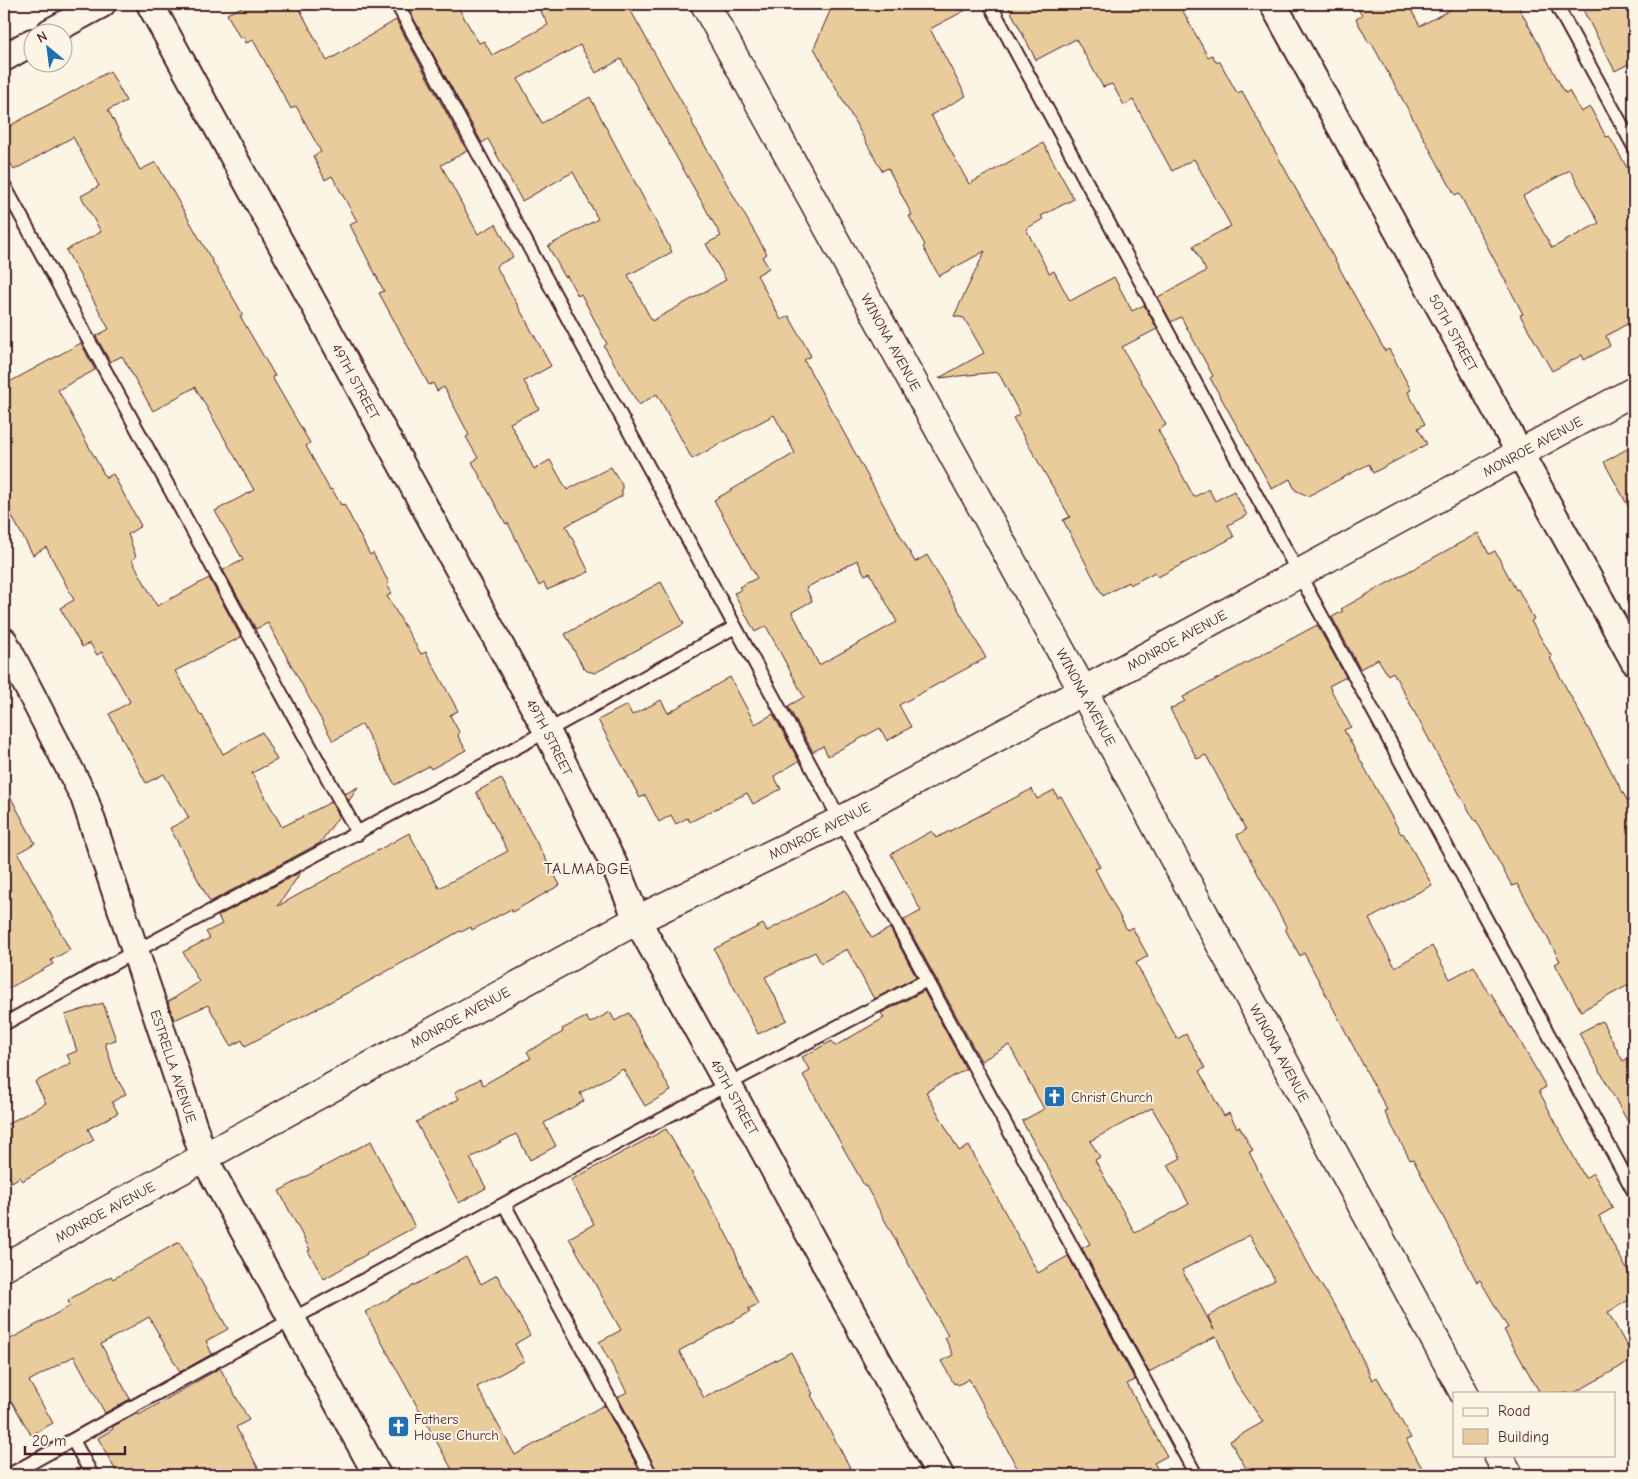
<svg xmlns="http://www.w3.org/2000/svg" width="1638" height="1479" font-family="'Comic Neue',sans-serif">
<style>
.building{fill:#e8cc9c;stroke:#4a1f2b;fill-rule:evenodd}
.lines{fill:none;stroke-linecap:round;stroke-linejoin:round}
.lane-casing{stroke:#4a1f2b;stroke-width:16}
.street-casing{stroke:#4a1f2b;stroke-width:30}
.secondary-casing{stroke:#4a1f2b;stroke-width:31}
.lane{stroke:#fcf5e5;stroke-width:12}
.street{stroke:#fcf5e5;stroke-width:26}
.secondary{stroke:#fcf5e5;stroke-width:28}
.labels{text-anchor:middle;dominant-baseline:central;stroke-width:4;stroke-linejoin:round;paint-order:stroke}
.street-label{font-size:14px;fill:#4a1f2b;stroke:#fcf5e5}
.poi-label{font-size:14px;fill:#4a1f2b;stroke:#fcf5e5;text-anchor:start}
.quarter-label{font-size:16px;letter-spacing:1px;fill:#4a1f2b;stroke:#fcf5e5}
</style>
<rect width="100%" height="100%" fill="#fcf5e5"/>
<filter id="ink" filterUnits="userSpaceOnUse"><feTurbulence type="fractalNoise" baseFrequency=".02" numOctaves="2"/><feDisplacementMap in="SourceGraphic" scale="10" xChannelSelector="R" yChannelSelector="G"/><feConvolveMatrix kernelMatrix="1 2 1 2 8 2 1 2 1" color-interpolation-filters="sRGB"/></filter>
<g filter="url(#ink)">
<path class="building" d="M248 4H297L327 61 396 20 467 151 441 165 478 234 496 224 513 257 496 266 551 366 524 381 539 409 510 423 534 469 550 460 567 490 611 467 622 485V496L566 526 589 572 547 590 544 583 539 586 508 523 506 524 472 462 478 458 466 437 469 435 444 387 437 391 433 383 429 385 379 293 384 291 350 225 357 221 332 176 325 180 313 156 321 152 296 106 291 109 253 40 246 43 243 36 240 38 227 14Z
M424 4H456L479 43 484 41 492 55 548 25 537 4H627L693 122 692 123 767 254 762 257 769 268 757 275 781 320 789 316 811 356 804 360 915 562 927 555 986 658 899 705 911 727 887 741 880 728 828 756 823 746 813 752 788 706 804 697 766 626 755 632 734 593 741 590 739 587 757 578 714 500 795 453 774 415 692 459 657 394 639 405 604 346 607 344 581 294 578 296 567 276 565 277 548 246 598 219 573 172 522 201 488 139 482 143 410 12ZM580 45 596 73 621 59 721 236 706 244 726 280 652 321 628 275 672 252 590 97 542 123 518 79ZM857 560 865 575 870 573 897 622 819 665 792 612 812 601 806 588Z
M833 4H977L930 29 966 96 931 115 969 184 1043 143 1074 199 1041 216 1043 219 1026 229 1049 273 1054 271 1070 301 1114 277 1132 311 1144 305 1157 329 1122 347 1166 425 1158 430 1194 497 1209 489 1215 501 1234 491 1247 515 1228 525 1234 537 1158 577 1155 572 1130 585 1128 582 1103 596 1063 520 1070 517 1013 418 1020 414 998 372 939 378 984 353 964 318 954 316 985 251 939 276 923 247 925 245 909 216 912 215 888 168 882 171 814 48Z
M1007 4H1179L1208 57 1212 55 1216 62H1220L1237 93 1242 91 1385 351 1389 349 1411 390 1408 392 1425 424 1418 428 1427 444 1373 473 1369 464 1308 496 1295 490 1290 479 1272 489 1210 378 1213 376 1181 317 1171 322 1158 297 1206 271 1193 246 1231 226 1194 159 1172 171 1133 100 1124 105 1112 84 1103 87 1076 39 1036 60Z
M1356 4H1408L1420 26 1461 4H1517L1565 93 1569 91 1581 112 1590 107 1606 137 1609 136 1634 180V320L1606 336 1610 346 1584 360 1582 355 1552 371 1520 315 1523 314 1459 193 1455 195 1371 42 1369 43 1356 19 1362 16ZM1570 170 1599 223 1552 248 1523 196Z
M1580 4H1634V61L1615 71Z
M110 71 126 101 108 110 140 170 156 162 243 315 240 316 275 376 272 377 310 443 306 446 330 490 332 489 341 505 344 504 370 555 373 553 389 583 387 585 392 593 387 596 421 654 426 652 458 711 450 715 459 732 458 736 466 750 431 769 429 766 395 785 362 724 333 741 268 623 256 629 223 570 243 560 215 511 254 490 195 387 153 411 122 356 110 362 96 336 109 329 66 250 101 232 81 196 99 186 73 137 14 170 4 150V129Z
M81 343 95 370 58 390 106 478 113 474 141 526 128 534 136 557 132 560 157 606 209 578 241 637 175 671 201 716 202 715 223 754 262 732 277 760 252 773 282 827 331 802 339 816 320 843 210 902 170 828 189 818 164 774 146 783 109 714 130 702 102 652 97 655 90 643 82 647 60 608 74 600 46 547 33 555 4 502V385Z
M1634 445V517L1604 462Z
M1478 533 1489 554 1495 551 1516 590 1518 589 1534 619 1531 621 1552 657 1550 658 1634 813V982L1581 1011 1555 964 1560 961 1544 931 1517 884 1512 886 1476 820 1475 821 1439 758 1393 672 1388 675 1378 659 1360 669 1332 617 1343 611 1341 609 1375 590Z
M661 582 684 624 595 673 587 671 583 667 565 634Z
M1317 625 1346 677 1329 686 1351 727 1344 730 1401 834 1403 833 1432 885 1369 919 1395 967 1432 946 1450 979 1474 966 1489 994 1491 993 1511 1028 1512 1027 1546 1087 1539 1091 1585 1178 1593 1173 1613 1208 1599 1216 1615 1248 1634 1282V1297L1608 1312 1634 1359 1574 1393H1540L1504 1330 1508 1328 1480 1280 1477 1282 1413 1159 1410 1160 1384 1111 1387 1110 1304 953 1300 956 1285 929 1287 928 1237 835 1246 830 1206 755 1197 759 1170 709 1185 701 1183 697Z
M730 677 755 724 773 714 799 761 774 776 781 789 753 804 747 793 690 822 687 818 676 824 671 815 659 822 645 795 640 798 598 720 627 705 632 715 661 700 668 713Z
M501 778 560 885 512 912 511 909 472 930 471 927 461 932 460 931 351 991 245 1046 242 1040 231 1046 208 1005 174 1020 168 1002 199 982 183 952 210 938 206 932 222 924 218 916 301 872 278 906 409 833 439 888 508 851 476 792Z
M4 785 35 843 18 853 70 950 51 960 53 964 4 991Z
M358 787 349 801 345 794Z
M1032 789 1037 799 1054 790 1058 798 1061 796 1100 867 1095 869 1127 930 1132 927 1148 956 1136 963 1177 1039 1186 1034 1205 1068 1199 1071 1224 1116 1229 1113 1237 1128 1239 1126 1253 1151 1249 1152 1283 1218 1313 1272 1345 1322 1372 1380 1377 1377 1411 1438 1406 1440 1426 1475H1250L1230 1441 1263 1422 1235 1381 1216 1336 1149 1372 1082 1248 1090 1244 1022 1121 1044 1109 1009 1045 981 1061 904 920 921 911 891 854 932 831 936 838ZM1152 1108 1181 1158 1168 1165 1189 1204 1135 1233 1095 1160 1100 1157 1090 1141ZM1250 1235 1275 1280 1208 1316 1214 1330 1182 1270Z
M845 890 872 938 890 928 916 977 874 999 847 949 821 963 815 952 765 977 787 1020 758 1034 714 949 763 924 767 931Z
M924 991 966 1069 926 1092 959 1151 969 1146 1038 1273 1068 1256 1135 1380 1127 1384 1167 1456 1154 1463 1161 1475H1021L969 1379 958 1385 956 1383 954 1384 941 1361 953 1355 945 1338 948 1336 866 1186 865 1187 803 1075 810 1071 802 1057 832 1041 835 1046 884 1018 881 1013Z
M103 1003 116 1040 105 1043 115 1075 126 1094 112 1102 118 1113 88 1129 94 1140 22 1181 20 1177 12 1182 4 1166V1126L46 1103 35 1082 71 1063 67 1055 77 1051 65 1015Z
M610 1012 615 1021 629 1013 671 1091 645 1106 623 1069 580 1093 584 1101 544 1123 556 1146 530 1160 516 1134 470 1158 486 1188 459 1203 416 1122 459 1099 455 1092 480 1079 483 1085 531 1058 527 1052 563 1032 562 1029 586 1017 590 1023Z
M1602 1021 1623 1061 1634 1055V1133L1579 1033Z
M666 1129 713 1209 733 1247 744 1276 758 1304 748 1309 750 1312 679 1351 704 1398 791 1352 813 1394 811 1395 854 1475H659L618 1397 627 1392 599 1342 621 1330 569 1238 594 1224 571 1180Z
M371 1141 415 1227 366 1253 367 1254 324 1279 308 1251 310 1250 279 1191Z
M179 1242 228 1329 206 1341 212 1354 180 1372 149 1317 101 1344 130 1399 105 1413 74 1356 29 1381 53 1423 31 1435 12 1402 4 1406V1335L7 1341 70 1306 68 1300 111 1276 113 1279Z
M466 1257 481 1284 497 1275 530 1335 515 1344 524 1361 477 1387 515 1455 604 1405 642 1475H455L365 1312Z
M220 1368 249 1420 236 1427 262 1475H118L98 1438 113 1429 112 1427 138 1413 139 1415Z"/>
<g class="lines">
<defs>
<path id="lane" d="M397 4 1196 1475
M990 4 1634 1192
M1556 4 1634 147
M4 185 358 834
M4 1024 134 952 547 731 735 627
M504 1204 651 1475
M73 1440 92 1475
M9 1475C313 1307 618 1140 927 980"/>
<g id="street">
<path id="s1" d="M150 4 547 731 618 873 637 920 738 1103 940 1475"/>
<path id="s2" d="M1273 4 1634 661"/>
<path d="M50 32 102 4"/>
<path d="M4 58 32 42"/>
<path id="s3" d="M4 641 84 797 204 1158 377 1475"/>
</g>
<g id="secondary">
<path id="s4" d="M705 4 1083 691 1464 1393"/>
<path id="s5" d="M4 1267 637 920 840 821 1083 691 1634 391"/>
<path d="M1498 1455 1509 1475"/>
</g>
</defs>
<use href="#lane" class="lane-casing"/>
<use href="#street" class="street-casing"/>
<use href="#secondary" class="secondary-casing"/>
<use href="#lane" class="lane"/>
<use href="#street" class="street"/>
<use href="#secondary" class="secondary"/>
</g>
</g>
<defs>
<symbol id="church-square" viewBox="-11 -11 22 22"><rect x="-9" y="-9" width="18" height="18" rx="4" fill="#1f6fb2" stroke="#fcf5e5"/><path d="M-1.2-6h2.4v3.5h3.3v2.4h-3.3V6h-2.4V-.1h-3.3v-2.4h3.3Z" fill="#fff"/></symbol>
</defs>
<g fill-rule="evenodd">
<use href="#church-square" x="1042" y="1084" width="25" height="25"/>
<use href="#church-square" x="386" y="1414" width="25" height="25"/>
</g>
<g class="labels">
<g class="street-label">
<text stroke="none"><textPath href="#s2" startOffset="375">50TH STREET</textPath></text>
<text stroke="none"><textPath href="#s4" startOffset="386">WINONA AVENUE</textPath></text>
<text stroke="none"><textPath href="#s1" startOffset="430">49TH STREET</textPath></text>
<text stroke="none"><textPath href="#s5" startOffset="1735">MONROE AVENUE</textPath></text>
<text stroke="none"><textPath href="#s5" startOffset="1330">MONROE AVENUE</textPath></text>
<text stroke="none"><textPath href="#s4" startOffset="791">WINONA AVENUE</textPath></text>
<text stroke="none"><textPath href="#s1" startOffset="835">49TH STREET</textPath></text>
<text stroke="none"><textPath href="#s5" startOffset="925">MONROE AVENUE</textPath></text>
<text stroke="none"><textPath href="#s5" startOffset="520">MONROE AVENUE</textPath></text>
<text stroke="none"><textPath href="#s4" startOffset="1196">WINONA AVENUE</textPath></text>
<text stroke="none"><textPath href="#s3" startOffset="459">ESTRELLA AVENUE</textPath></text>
<text stroke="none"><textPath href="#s1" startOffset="1240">49TH STREET</textPath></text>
<text stroke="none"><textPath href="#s5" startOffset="115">MONROE AVENUE</textPath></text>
</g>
<g class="poi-label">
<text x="1071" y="1097">Christ Church</text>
<text x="414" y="1419">Fathers<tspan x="414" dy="16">House Church</tspan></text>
</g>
<g class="quarter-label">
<text x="587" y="869">TALMADGE</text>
</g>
</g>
<rect width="1638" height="1479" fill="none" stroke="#fcf5e5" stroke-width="20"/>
<rect x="10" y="10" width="1618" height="1459" fill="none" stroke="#4a1f2b" stroke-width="2" filter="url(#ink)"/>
<rect x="1453" y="1392" width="162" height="65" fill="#fcf5e5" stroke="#b59f9b"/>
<rect x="1463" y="1408" width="25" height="8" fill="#fcf5e5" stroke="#b59f9b"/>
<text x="1498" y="1416" font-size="15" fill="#4a1f2b">Road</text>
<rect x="1463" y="1429" width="25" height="15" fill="#e8cc9c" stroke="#b59f9b"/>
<text x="1498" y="1442" font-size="15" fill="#4a1f2b">Building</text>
<g transform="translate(48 48) rotate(331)"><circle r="24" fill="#fcf5e5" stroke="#b59f9b"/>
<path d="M0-4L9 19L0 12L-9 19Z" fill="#1f6fb2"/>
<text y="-8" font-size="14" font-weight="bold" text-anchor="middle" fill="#4a1f2b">N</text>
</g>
<path d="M25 1446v8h100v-8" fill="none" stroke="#4a1f2b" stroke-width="2.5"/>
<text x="32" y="1446" font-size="15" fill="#4a1f2b" stroke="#fcf5e5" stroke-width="4" paint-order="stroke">20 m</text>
</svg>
